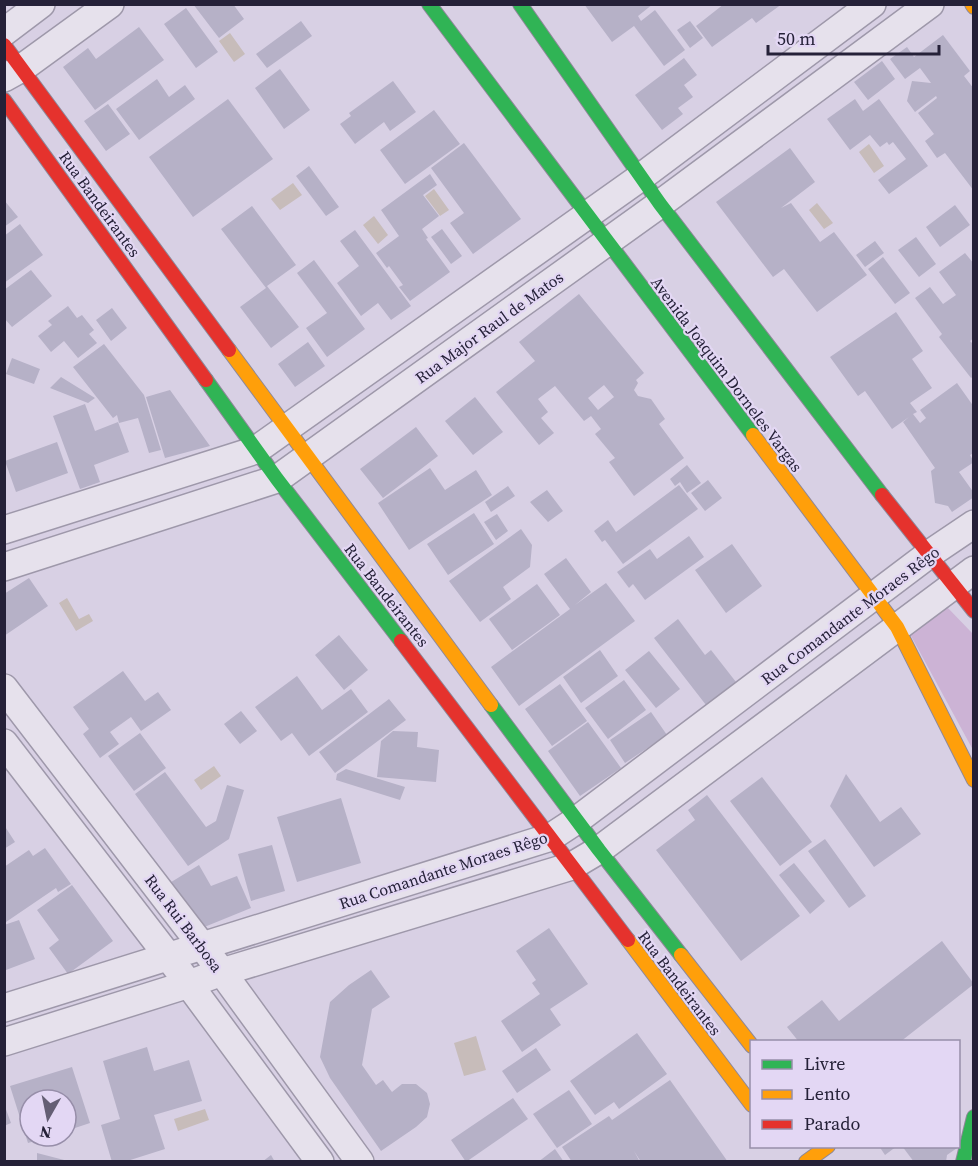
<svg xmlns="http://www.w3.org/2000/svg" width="978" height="1166" font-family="'Source Serif 4',serif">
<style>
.green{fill:#ccb3d5}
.water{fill:#c7bcba}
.building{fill:#b6b1c7;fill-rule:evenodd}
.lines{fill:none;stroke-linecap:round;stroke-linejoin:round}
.street-casing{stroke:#9e98aa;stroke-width:30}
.fast-casing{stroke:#8e8899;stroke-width:16}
.slow-casing{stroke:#8e8899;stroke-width:16}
.jam-casing{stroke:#8e8899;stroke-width:16}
.street{stroke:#e6e1ec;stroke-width:27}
.fast{stroke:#30b455;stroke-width:14}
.slow{stroke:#ff9f0a;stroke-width:14}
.jam{stroke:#e5322d;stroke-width:14}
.labels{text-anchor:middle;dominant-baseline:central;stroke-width:4.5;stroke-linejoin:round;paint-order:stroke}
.street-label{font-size:16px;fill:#252138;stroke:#e3d7f4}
</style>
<rect width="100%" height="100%" fill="#d8d0e4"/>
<path class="green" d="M946 606 973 634V750L910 634Z"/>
<path class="water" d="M230 33 245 54 234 62 219 41Z
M869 144 884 166 874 173 859 152Z
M293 183 302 195 280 210 271 199Z
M434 189 449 210 440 216 425 196Z
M817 203 833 223 824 229 809 210Z
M374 216 388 235 378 244 363 225Z
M67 598 79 619 89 614 93 621 76 631 59 603Z
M214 766 221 776 201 790 194 780Z
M476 1036 486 1070 464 1076 454 1043Z
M205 1109 209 1120 178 1131 174 1119Z"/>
<path class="building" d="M193 4H233L244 19 219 38Z
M584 4H653L638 16 641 21 655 10 685 50 664 66 634 26 612 42Z
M724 4H782L756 23 752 18 712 47 696 26Z
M186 8 218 52 196 68 164 24Z
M301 21 312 36 267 68 256 54Z
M690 21 703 38 690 48 677 30Z
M139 27 164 60 95 110 63 67 88 48 96 59Z
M943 35 970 71 964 76 974 89V191L945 153 937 158 925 141 934 134 918 113 937 98 936 96 915 112 907 101 912 81 931 83 920 68 905 79 890 59 907 47 914 57Z
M684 58 697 75 684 85 693 97 678 108 683 114 662 130 635 95Z
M882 61 895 79 868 100 854 82Z
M280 69 310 110 284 129 255 88Z
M157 79 169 97 185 85 195 99 139 140 116 109Z
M393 81 416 112 390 131 384 122 355 144 340 124 351 116 349 113Z
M228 99 273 159 193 217 149 157Z
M855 99 863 111 879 99 928 166 889 194 878 180 906 159 893 142 889 145 887 142 880 147 870 135 850 150 827 119Z
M108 104 130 134 106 151 84 121Z
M434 110 460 144 405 184 380 150Z
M464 143 521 219 473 254 450 223 464 213 431 168Z
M790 148 815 182 781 208 791 203 820 242 834 232 867 275 817 312 784 269 773 277 716 202Z
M309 166 339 207 326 216 296 176Z
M430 174 437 185 423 195 439 216 422 229 428 238 426 239 450 272 410 301 399 287 403 285 389 266 387 268 376 253 399 236 381 210Z
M4 200 18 217 4 227Z
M955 205 970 225 940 247 926 227Z
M252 206 296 265 267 286 299 327 271 348 240 307 266 288 221 229Z
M20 224 43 255 4 283V236Z
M442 229 462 256 451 264 431 237Z
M355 230 411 306 391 320 378 303 361 316 337 283 359 266 340 241Z
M916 237 936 264 919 277 898 250Z
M875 241 884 253 865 267 856 255Z
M965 253 974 264V338L970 341 974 345V376L971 378 939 337 942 334 915 298 930 287 943 304 956 295 939 272Z
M883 257 910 293 895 304 868 269Z
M314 260 365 329 327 357 306 328 327 313 297 273Z
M31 270 52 296 12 327 4 318V290Z
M579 294 644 373 636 380 638 383 634 390 638 396 651 399 665 419 659 424 684 458 634 496 609 462 615 458 595 434 601 429 591 416 584 421 555 386 538 399 548 412 541 418 554 433 539 445 496 392 535 361 519 342ZM604 385 614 397 598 410 588 398Z
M68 306 77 318 82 315 94 330 89 334 97 343 78 358 64 341 51 352 38 336 52 325 48 321Z
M112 308 127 328 111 341 96 320Z
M896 312 923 351 912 359 932 388 910 403 917 412 913 414 920 423 926 418 920 410 957 383 974 407V453L970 455 974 462 959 472 974 493V497L952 512 948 506 935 503 931 471 935 468 903 422 909 417 892 429 865 391 858 396 830 357Z
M308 342 325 366 295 387 278 364Z
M104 344 144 395 161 450 149 453 138 418 119 423 117 415 113 418 73 367Z
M12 358 40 369 34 384 6 374Z
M61 377 95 398 88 403 50 388Z
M170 390 210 446 165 458 146 397Z
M475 397 503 432 473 455 445 421Z
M85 404 95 431 118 422 129 452 94 465 100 482 80 489 53 416Z
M416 427 438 456 383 498 360 469Z
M57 442 68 473 16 492 5 461Z
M687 465 701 483 687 493 680 482 675 486 670 479Z
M430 468 445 490 476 470 492 495 409 550 378 503Z
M708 480 722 498 705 511 691 493Z
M679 485 698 509 623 564 605 540 602 542 594 531 608 520 616 532Z
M508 486 515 496 491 512 485 502Z
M547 490 563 511 548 522 530 502Z
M474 513 494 544 448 575 427 544Z
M497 514 508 531 496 540 484 522Z
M521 529 532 545 530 567 503 587 511 599 480 622 449 581Z
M689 536 704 557 645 600 633 584 629 588 617 572 650 549 657 559Z
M732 544 762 586 726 613 695 570Z
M566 558 591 592 575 605 606 583 635 621 519 706 491 667 570 609 544 574Z
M29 578 48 606 4 636V594Z
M537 584 560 615 512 650 489 619Z
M678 619 705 655 711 650 736 682 706 705 654 638Z
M339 635 368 670 344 690 315 655Z
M600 650 618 676 581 703 563 677Z
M649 651 680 689 656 708 625 670Z
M123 671 145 701 158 692 171 710 141 731 131 717 110 732 119 744 100 758 83 734 89 729 73 707Z
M297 676 322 710 351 689 368 712 309 756 292 733 281 741 255 707Z
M624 680 646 710 608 739 585 708Z
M560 684 587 721 552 746 525 709Z
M389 699 406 720 335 773 319 752Z
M241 711 257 731 240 744 224 724Z
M651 712 667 735 625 763 610 740Z
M588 722 621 768 580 796 548 751Z
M393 731 418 732 417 747 439 750 436 782 377 777 381 741Z
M140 733 166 768 134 791 108 756Z
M346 769 405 787 400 800 336 780 337 774Z
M165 772 206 827 216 821 227 785 244 790 229 839 188 866 135 794Z
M846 774 880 822 901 807 921 834 874 867 830 806Z
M762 777 812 842 780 866 730 801Z
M707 795 800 916 741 961 656 850 695 820 688 810Z
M341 798 361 863 297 882 277 817Z
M4 825 15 842 4 849Z
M825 839 866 896 849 908 808 851Z
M272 845 285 891 251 901 238 854Z
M45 848 71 884 58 892 56 888 6 922 4 867 29 850 33 856Z
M794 863 825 901 810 914 779 875Z
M199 865 211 886 237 876 251 908 197 930 168 884Z
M72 885 113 941 68 974 49 948 59 940 37 910Z
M19 920 35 959 6 970 4 925Z
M549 928 588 984 550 1009 561 1025 522 1052 501 1021 540 994 532 983 536 980 516 951Z
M942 941 974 984 900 1042H799L787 1027 822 1000 839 1021Z
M371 970 390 997 372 1009 362 1065 376 1085 383 1080 392 1092 402 1084H416L427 1093 430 1104 427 1117 416 1127 381 1151 330 1078 320 1057 330 1002 349 985Z
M637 1033 667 1074 619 1109 614 1102 595 1115 570 1081Z
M147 1047 154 1071 189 1060 202 1101 154 1115 165 1149 124 1162H112L101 1125 120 1119 103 1061Z
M536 1048 551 1070 517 1093 502 1071Z
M72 1067 90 1123 66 1131V1100H30V1136L48 1137 28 1143 10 1086Z
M670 1080 728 1162H641L634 1151 640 1162H572L562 1147 609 1116 612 1120Z
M569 1090 592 1124 557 1148 533 1114Z
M513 1098 528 1119 466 1162 451 1140Z
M4 1104 11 1123 4 1126Z
M879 1146H897L885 1155Z
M902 1146H960L947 1155 946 1162H914Z
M555 1149 564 1162H538Z
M37 1153 68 1161V1162H37Z
M271 1155 275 1162H262Z"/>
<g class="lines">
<defs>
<path id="street" d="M4 32 41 4
M4 78 22 68 110 4
M4 530 256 450 641 177 872 4
M4 567 277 479 660 204 930 4
M4 688 222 972 360 1162
M4 743 168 956 320 1162
M4 1008 551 837 577 820 928 555 974 524
M4 1042 189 984 222 972 572 866 599 850 974 570"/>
<path id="fast" d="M429 4 753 435
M520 4 660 204 882 495
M206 380 277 479 401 641
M491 705 599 850 681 955
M963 1162 974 1117"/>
<path id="slow" d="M972 4 974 7
M229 350 491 705
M753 435 897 627 974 780
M628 940 752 1105
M681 955 752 1046
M806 1162 828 1146"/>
<path id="jam" d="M4 45 229 350
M4 100 206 380
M882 495 974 611
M401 641 628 940"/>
</defs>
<use href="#street" class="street-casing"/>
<use href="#fast" class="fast-casing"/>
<use href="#slow" class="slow-casing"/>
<use href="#jam" class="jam-casing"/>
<use href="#street" class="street"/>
<use href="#fast" class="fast"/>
<use href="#slow" class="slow"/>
<use href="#jam" class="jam"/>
</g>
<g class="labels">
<g class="street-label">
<text transform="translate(100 204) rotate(54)">Rua Bandeirantes</text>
<text transform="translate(489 327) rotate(-36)">Rua Major Raul de Matos</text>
<text transform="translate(727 374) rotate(53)">Avenida Joaquim Dorneles Vargas</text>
<text transform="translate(387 595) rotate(52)">Rua Bandeirantes</text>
<text transform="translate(850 615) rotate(-37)">Rua Comandante Moraes Rêgo</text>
<text transform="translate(443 870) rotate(-18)">Rua Comandante Moraes Rêgo</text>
<text transform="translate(184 923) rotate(53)">Rua Rui Barbosa</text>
<text transform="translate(680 983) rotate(53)">Rua Bandeirantes</text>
</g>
</g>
<rect width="978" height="1166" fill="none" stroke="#252138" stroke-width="12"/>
<rect x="750" y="1040" width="210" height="108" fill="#e3d7f4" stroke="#978ea9" stroke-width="1.5"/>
<rect x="762" y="1060" width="30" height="9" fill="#30b455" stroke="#978ea9" stroke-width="1.5"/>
<text x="804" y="1070" font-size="18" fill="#252138">Livre</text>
<rect x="762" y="1090" width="30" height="9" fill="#ff9f0a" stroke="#978ea9" stroke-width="1.5"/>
<text x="804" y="1100" font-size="18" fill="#252138">Lento</text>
<rect x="762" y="1120" width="30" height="9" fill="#e5322d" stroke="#978ea9" stroke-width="1.5"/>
<text x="804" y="1130" font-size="18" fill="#252138">Parado</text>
<g transform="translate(48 1118) rotate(189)"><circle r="28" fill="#e3d7f4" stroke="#978ea9" stroke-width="1.5"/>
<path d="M0-4.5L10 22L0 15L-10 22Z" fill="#645e74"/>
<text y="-9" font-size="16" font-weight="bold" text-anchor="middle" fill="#252138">N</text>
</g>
<path d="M768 45v9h171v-9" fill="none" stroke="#252138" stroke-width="3"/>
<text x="777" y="45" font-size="18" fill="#252138" stroke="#e3d7f4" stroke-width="4.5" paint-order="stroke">50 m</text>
</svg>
